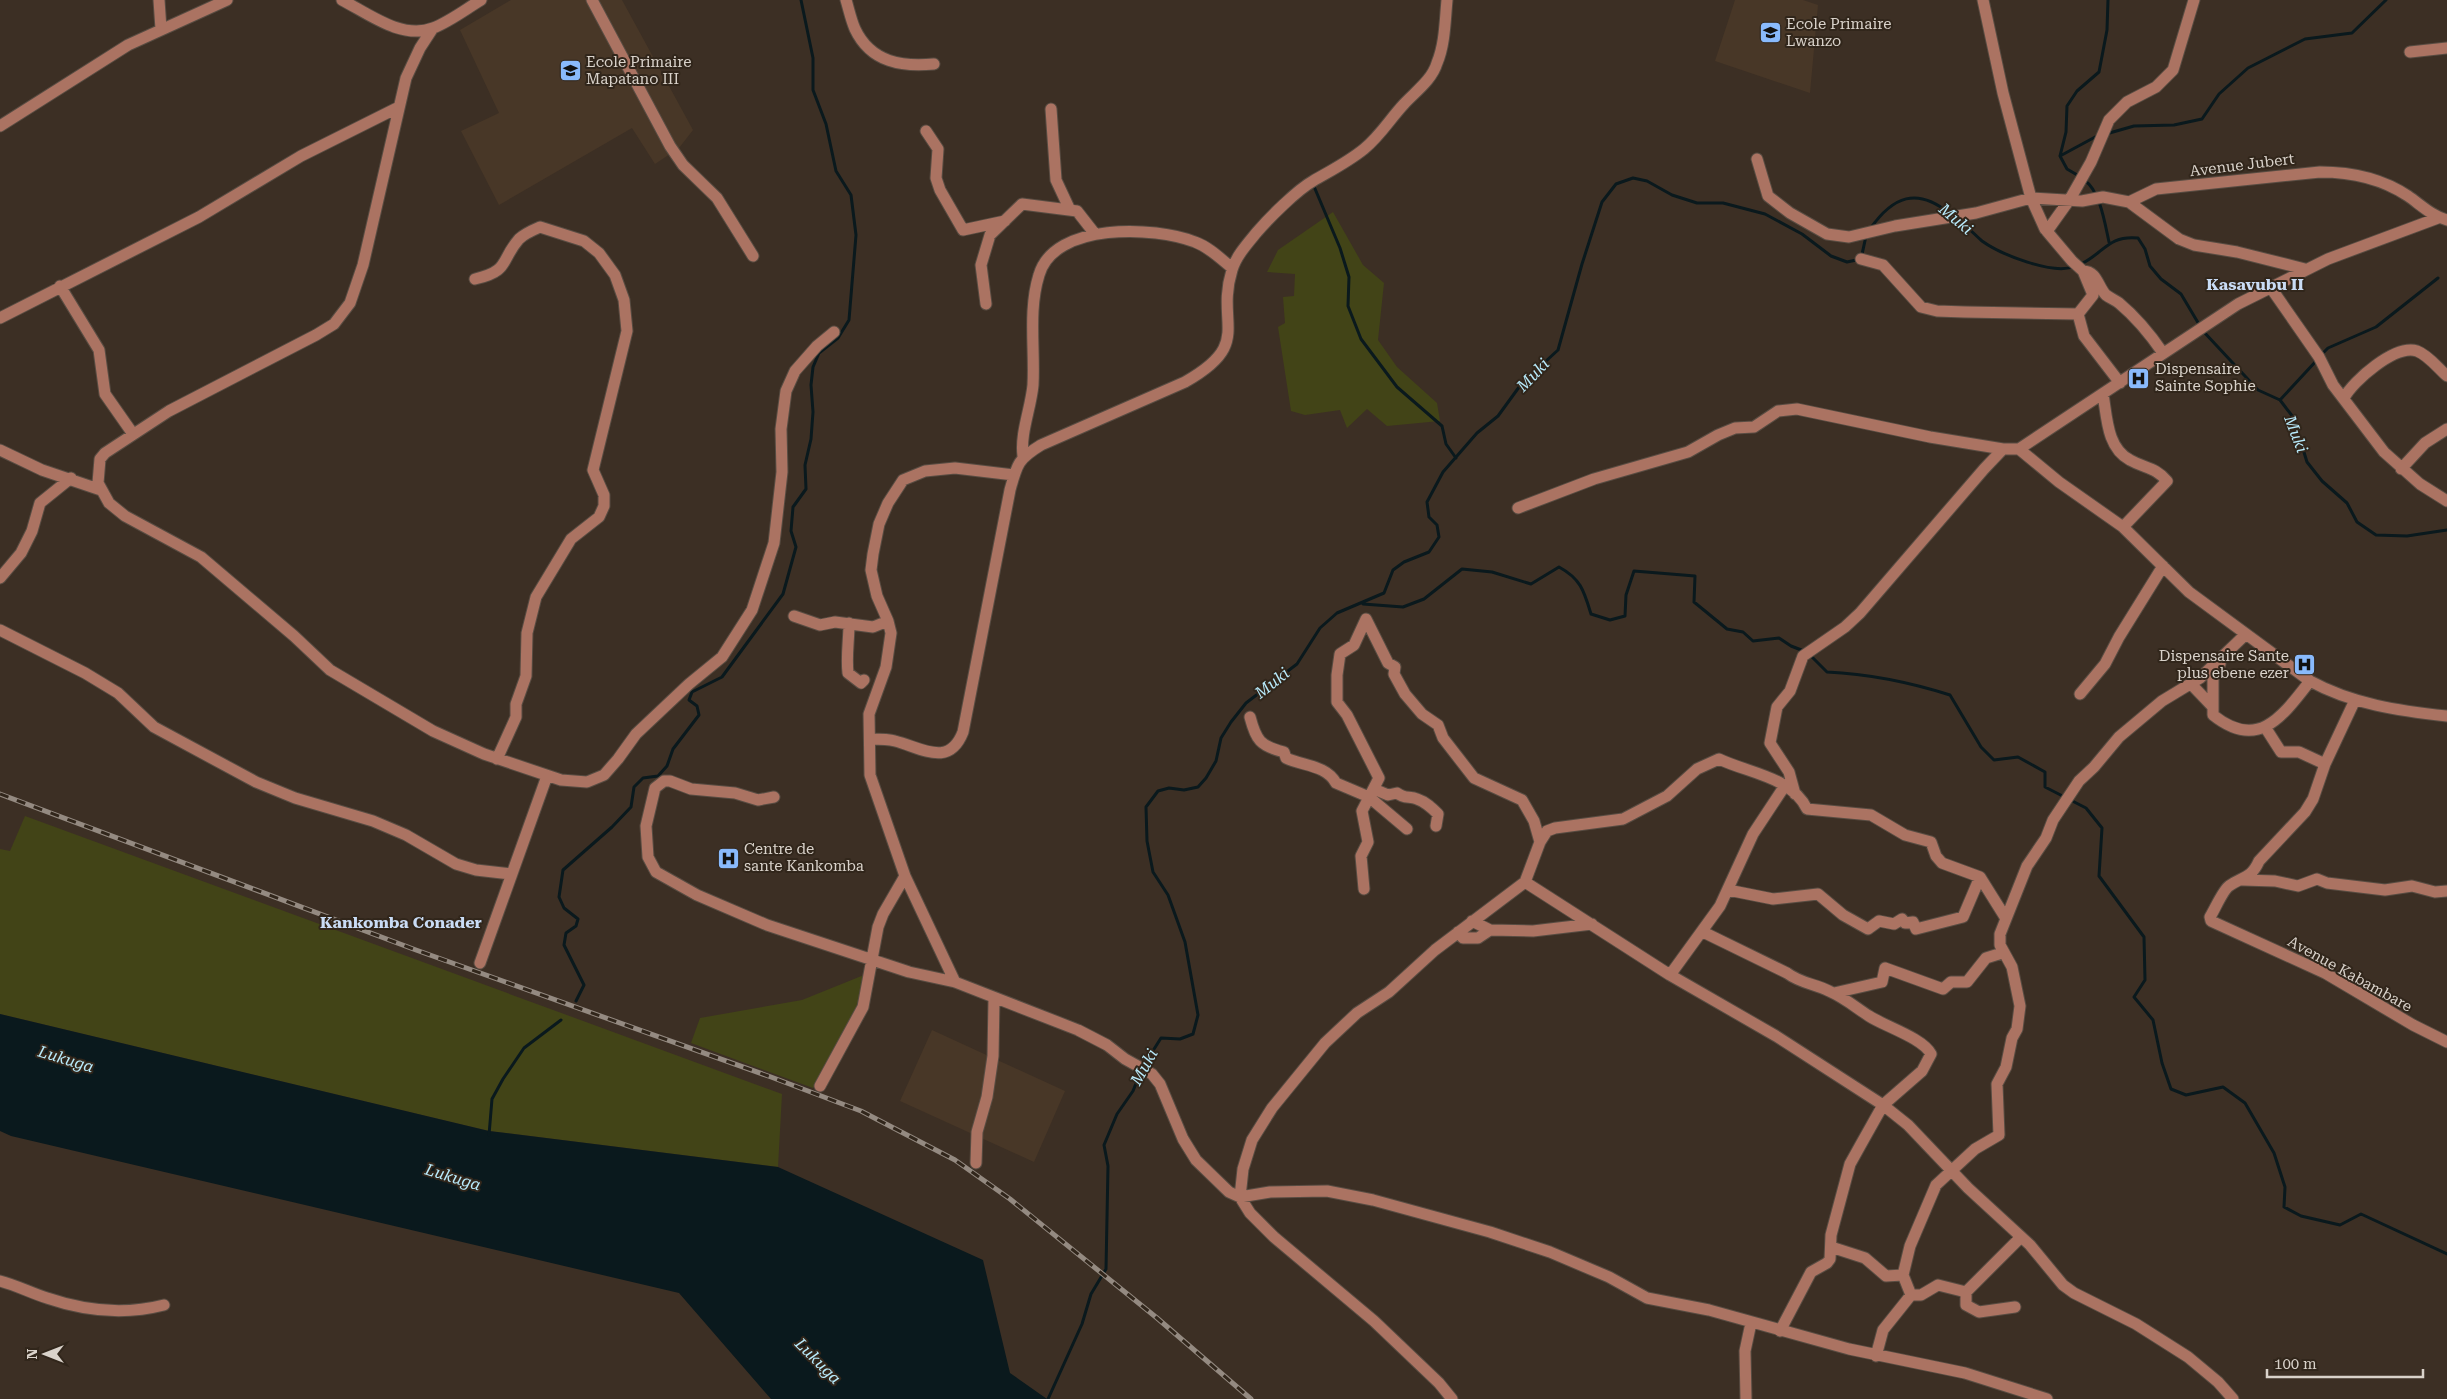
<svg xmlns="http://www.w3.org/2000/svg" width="2447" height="1399" font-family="'Roboto Serif',serif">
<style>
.built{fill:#483727}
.green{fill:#424417}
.water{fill:#0a191d}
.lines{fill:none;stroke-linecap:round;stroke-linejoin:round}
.stream{stroke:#0a191d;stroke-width:3}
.minor-casing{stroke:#584c42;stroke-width:13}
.minor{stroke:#ab7362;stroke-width:11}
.rail-casing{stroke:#948a81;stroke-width:5}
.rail{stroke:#31261b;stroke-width:3;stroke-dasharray:9;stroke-linecap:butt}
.labels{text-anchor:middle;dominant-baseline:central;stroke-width:4;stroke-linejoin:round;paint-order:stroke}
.poi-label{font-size:15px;fill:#d9d2ca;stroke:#31261b;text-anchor:start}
.street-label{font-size:15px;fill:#d9d2ca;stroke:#31261b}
.water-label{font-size:16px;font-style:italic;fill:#b9ebfc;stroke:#31261b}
.neighbourhood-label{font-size:16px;font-weight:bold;fill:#c9dcf5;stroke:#31261b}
</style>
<rect width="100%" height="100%" fill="#3c2f24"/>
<path class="built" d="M511 0H622L693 130 679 148 655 164 632 128 499 205 461 131 499 113 460 30Z
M1735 0H1803L1818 5 1810 93 1715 61Z
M932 1030 1065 1091 1034 1162 900 1101Z"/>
<path class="green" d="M1333 212 1363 265 1384 283 1378 340 1397 367 1437 403 1440 421 1387 426 1367 409 1347 428 1340 410 1305 415 1291 411 1278 327 1285 323 1283 297 1294 296 1295 274 1267 272 1278 250Z
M25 816 782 1094 778 1167 489 1131 0 1014V849L10 851Z
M864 975 857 1013 813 1088 691 1043 700 1018 802 1000Z"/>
<path class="water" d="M0 1014 489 1131 778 1167 983 1260 1010 1373 1047 1399H771L679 1293 11 1136 0 1131Z"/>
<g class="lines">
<path class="stream" d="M2106 134 2134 126 2174 125 2202 119 2219 94 2248 68 2305 39 2352 33 2386 0
M2060 156 2097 136
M2079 176 2067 169 2060 156 2066 132 2067 106 2077 91 2099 72 2107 30 2108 0
M2084 180C2100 190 2105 224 2109 242
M1313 184 1340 248 1349 277 1348 306 1361 339 1397 387 1442 426 1446 444 1456 458
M1958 220C1967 226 1974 234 1982 241 2000 254 2054 276 2075 266
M1870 229C1893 196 1917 187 1949 213
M2081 264C2104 253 2108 235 2138 238L2145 249 2150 266 2161 279 2181 294 2200 326
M2203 331 2258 390 2280 400 2293 417 2307 462 2322 481 2347 503 2357 522 2376 535 2407 536 2447 530
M2321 355 2328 348 2376 327 2438 278
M2280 400 2317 360
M1363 604 1403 607 1424 599 1462 569 1492 572 1531 584 1559 567C1581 579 1584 591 1591 614L1610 620 1625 616 1626 595 1634 571 1695 576 1694 602 1727 629 1743 632 1753 641 1779 638 1791 646 1804 651
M1809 654 1827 672C1870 674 1909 682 1950 695L1981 747 1994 760 2018 757 2045 772V787L2086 808 2102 828 2099 876 2144 937 2145 980 2134 997 2153 1020 2162 1063 2171 1089 2186 1095 2223 1087 2245 1103 2274 1153 2285 1187 2284 1207 2301 1216 2340 1225 2361 1214 2447 1254
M576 1001 584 985 564 945 566 933 576 926 578 919 564 908 559 897 563 870 612 827 631 807 634 787 643 778 658 776 667 766 673 749 699 715 697 706 689 700 692 692 722 677 783 594 796 547 791 531 793 507 806 489 805 465 811 439 813 412 811 385 813 367 819 353 838 338 849 320 856 235 851 195 836 171 826 124 813 90V58L801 0
M1144 1065 1161 1038 1180 1039 1193 1034 1198 1015 1185 942 1168 895 1153 872 1147 841 1146 807 1158 791 1169 788 1184 790 1198 787 1206 778 1216 761 1221 738 1231 722 1246 703 1297 664 1320 628 1337 613 1384 593 1393 570 1404 562 1429 552 1439 537 1437 525 1429 517 1427 502 1443 472 1477 433 1498 416 1522 383 1558 350 1582 264 1602 202 1616 184 1633 178 1647 181 1672 195 1697 203H1723L1765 214 1802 234 1831 256 1847 262 1861 259 1866 236
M489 1135 492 1099 503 1079 524 1048 561 1020
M1048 1399 1082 1324 1091 1294 1106 1269 1108 1166 1104 1145 1117 1114 1133 1091 1141 1071"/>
<defs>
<path id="minor" d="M159 0 161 29
M342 0C369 14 402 40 433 28 449 22 466 9 481 0
M592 0 670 146 683 165 717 198 753 256
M846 0C849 10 851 20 855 29 871 63 903 67 934 64
M1983 0 2003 93 2031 198 2045 229 2072 261 2083 271 2093 295 2078 314
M433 28 420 48 406 78 363 265 350 303 334 324 316 335 169 411 105 453 100 459 98 483 109 503 125 516 201 557 294 636 330 670 433 731 484 754 561 780 587 782 604 775 618 759 636 734 689 684 722 657 752 610 774 543 782 472 781 429 786 391 795 371 817 346 834 332
M2410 52 2447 48
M1051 109 1056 180 1070 210
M0 126 128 45 227 0
M926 131 938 149 936 178 940 190 963 230 1005 221
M1757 159 1768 196 1790 213 1827 234 1849 237 1895 226 1976 213 2031 198 2082 201 2103 197 2129 202 2156 189 2320 172C2352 172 2381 178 2408 196 2421 205 2432 216 2447 220
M2129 202 2179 239 2194 245 2237 252 2305 269
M2045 229 2050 227 2070 199 2091 162 2109 120 2127 102 2156 87 2173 70 2194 0
M1861 259 1883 265 1921 307 1937 311 1965 312 2078 314 2084 336 2120 383
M2083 271C2097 271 2098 287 2106 295 2110 298 2115 300 2119 303 2137 318 2150 334 2163 353
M475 279C510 271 500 261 519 239 524 234 533 230 540 227L584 241 599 253 615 275 624 300 627 331 593 470 604 495V506L599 517 571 539 536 597 527 633 526 676 516 704V717L497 759
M60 286 99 350 105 394 133 434
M2271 288 2319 357 2333 385 2384 452 2420 484 2447 501
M986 304 981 265 990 235 1022 204 1077 211 1095 234
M0 318 199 217 301 156 399 107
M2103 394C2107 418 2107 448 2130 460 2146 469 2155 467 2167 481L2123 527
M2344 398C2353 381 2395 344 2417 351 2428 355 2438 368 2447 376
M2019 449 2059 482 2123 527 2189 592 2310 681C2352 704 2399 711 2447 716
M0 450 42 470 101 490
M1023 456C1020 433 1031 408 1033 385 1035 349 1028 310 1039 275 1054 222 1155 226 1195 242 1209 247 1221 259 1232 268
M2401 469 2425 443 2447 429
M1518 508 1594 479 1688 452 1718 435 1735 428 1754 427 1778 411 1797 409 1930 437 2003 449H2019L2238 304 2328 259 2438 218
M0 578 21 553 32 531 40 503 71 478
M794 616 820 625 835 622 873 627 888 621
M849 623C849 641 846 656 848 673L861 683 864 680
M0 630 85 673 118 693 154 727 256 782 295 798 373 821 406 835 456 864 476 870 511 874
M2220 664 2213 679V715C2258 751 2282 717 2310 681
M2191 684 2212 706
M2080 694 2105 664 2119 637 2163 566
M2355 700 2325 764 2313 799 2305 812 2259 861C2251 879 2243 876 2229 886 2223 890 2215 909 2210 917L2211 921 2325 973 2413 1025 2447 1042
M1250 717C1256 740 1260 746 1284 752L1286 758C1303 766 1326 765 1336 783L1369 797 1407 829
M2265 727 2281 752H2299L2325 764
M871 739C879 739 888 739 895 741 922 748 949 768 963 732L1010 490C1017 464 1018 459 1041 445L1185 382C1254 343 1215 325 1232 270 1236 256 1248 243 1257 232 1269 218 1297 190 1313 181 1330 171 1348 162 1364 149 1380 136 1390 119 1404 104 1415 92 1432 80 1437 63 1445 44 1445 21 1447 0
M1374 789 1388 795 1397 793C1404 799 1410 796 1417 799 1426 802 1432 808 1438 814L1436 826
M1795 794 1789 772 1770 743 1777 707 1790 691 1803 656 1845 627 1860 613 1984 469 2003 449
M774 797 758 800 735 793 691 789 670 781H664L655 788 646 826 648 857 656 872 697 895 767 925 909 972 955 982 1078 1030 1107 1045 1125 1059 1152 1074 1160 1084 1183 1139 1196 1160 1229 1192 1240 1197 1270 1192 1327 1191 1373 1200 1490 1232 1550 1252 1609 1277 1647 1298 1709 1310 1849 1349 1965 1373 2047 1399
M2243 880 2275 881 2298 886 2317 879 2327 883 2385 890 2412 886 2435 892 2447 891
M1525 882 1670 975 1776 1036 1883 1105 1908 1125 1968 1188 2030 1245 2063 1285 2074 1293 2136 1324 2188 1357 2218 1382 2233 1399
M1364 889 1361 856 1368 842 1362 811 1379 778 1347 715 1337 702V675L1340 654 1354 645 1366 619 1388 663 1395 667 1394 674 1405 694 1422 714 1438 725 1443 738 1474 778 1522 800 1534 821 1540 842
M1728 890 1773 899 1818 894 1843 915 1868 929 1879 921 1894 924 1902 919 1905 923 1913 922 1916 929 1963 917 1980 877
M1490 930 1533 931 1592 924
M1458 932 1463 938H1478L1490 930 1472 921
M1703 932 1787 973C1800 983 1815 984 1829 991 1845 998 1855 1007 1869 1016 1884 1026 1923 1038 1931 1054L1922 1071 1883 1105 1860 1146 1850 1164 1831 1235 1830 1259 1827 1263 1811 1272 1780 1331
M480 963 547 776
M1670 975 1720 906 1753 834 1784 787
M955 982 905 876 870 775 869 714 886 667 891 633 888 621 877 596 871 570 873 554 879 524 888 503 903 480 925 471 955 468 1014 475
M1834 993 1882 982 1885 968 1943 989 1951 982H1967L1986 958 2002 953
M820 1086 863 1007 878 927 883 914 905 876
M976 1163 977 1132 987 1097 993 1056 994 999
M1831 1247 1865 1258 1886 1276 1903 1275
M0 1281C16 1285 31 1293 47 1298 85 1311 125 1315 164 1305
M1911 1295H1921L1938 1285 1966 1292
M2015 1307 1979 1312 1966 1305V1292L2021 1237
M1876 1356 1883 1330 1911 1295 1903 1275 1910 1246 1936 1185 1975 1149 1999 1135 1997 1084 2006 1067 2012 1038 2017 1029 2020 1006 2012 967 2000 945V934L2027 866 2046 838 2053 820 2079 781 2094 767 2119 737 2162 701 2200 678 2246 634
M1452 1399 1439 1383 1374 1321 1274 1237 1250 1213 1240 1197 1243 1169 1252 1140 1272 1108 1325 1043 1357 1013 1389 992 1435 950 1525 882 1540 842 1547 831 1555 828 1623 819 1667 796 1697 769 1719 759C1748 773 1792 777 1807 809L1871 815 1905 835 1931 842 1936 856 1942 863 1980 877 2005 917
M1746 1399 1745 1351 1751 1323"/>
</defs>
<use href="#minor" class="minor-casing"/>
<use href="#minor" class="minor"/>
<defs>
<path id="rail" d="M0 794 416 950 771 1077 861 1111 955 1160 1010 1199 1157 1318 1251 1399"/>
</defs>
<use href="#rail" class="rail-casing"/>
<use href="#rail" class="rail"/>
</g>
<defs>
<symbol id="school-square" viewBox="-11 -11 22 22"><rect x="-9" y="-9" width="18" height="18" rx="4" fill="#89bafc" stroke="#31261b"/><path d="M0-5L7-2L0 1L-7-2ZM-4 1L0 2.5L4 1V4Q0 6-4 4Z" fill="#111"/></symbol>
<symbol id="hospital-square" viewBox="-11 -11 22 22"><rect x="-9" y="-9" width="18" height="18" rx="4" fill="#89bafc" stroke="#31261b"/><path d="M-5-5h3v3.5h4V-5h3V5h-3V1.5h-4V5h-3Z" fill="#111"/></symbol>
</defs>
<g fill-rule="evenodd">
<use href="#school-square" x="1758" y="20" width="25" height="25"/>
<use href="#school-square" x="558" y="58" width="25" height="25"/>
<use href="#hospital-square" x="2126" y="366" width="25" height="25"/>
<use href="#hospital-square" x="2292" y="652" width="25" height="25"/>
<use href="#hospital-square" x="716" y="846" width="25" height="25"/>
</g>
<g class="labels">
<g class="poi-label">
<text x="1786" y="24">Ecole Primaire<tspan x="1786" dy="17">Lwanzo</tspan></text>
<text x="586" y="62">Ecole Primaire<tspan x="586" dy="17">Mapatano III</tspan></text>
<text x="2155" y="369">Dispensaire<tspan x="2155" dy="17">Sainte Sophie</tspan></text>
<text x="2289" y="656" text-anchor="end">Dispensaire Sante<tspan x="2289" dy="17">plus ebene ezer</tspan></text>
<text x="744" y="849">Centre de<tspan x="744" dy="17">sante Kankomba</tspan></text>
</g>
<g class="street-label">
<text transform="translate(2242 165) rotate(-7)">Avenue Jubert</text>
<text transform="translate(2350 974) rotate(29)">Avenue Kabambare</text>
</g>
<g class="water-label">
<text transform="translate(1956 219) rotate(40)">Muki</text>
<text transform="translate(1533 375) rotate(-46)">Muki</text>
<text transform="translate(2296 434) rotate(69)">Muki</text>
<text transform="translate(1272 683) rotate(-38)">Muki</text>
<text transform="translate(66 1059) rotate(17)">Lukuga</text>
<text transform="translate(1144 1067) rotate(-61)">Muki</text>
<text transform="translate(453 1177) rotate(17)">Lukuga</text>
<text transform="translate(818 1361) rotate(45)">Lukuga</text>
</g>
<g class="neighbourhood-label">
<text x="2255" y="284">Kasavubu II</text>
<text x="401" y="922">Kankomba Conader</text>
</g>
</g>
<g transform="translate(45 1354) rotate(270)" stroke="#31261b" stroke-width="4" paint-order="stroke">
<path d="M0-4L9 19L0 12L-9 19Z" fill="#d9d2ca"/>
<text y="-8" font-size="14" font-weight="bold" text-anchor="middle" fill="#d9d2ca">N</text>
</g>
<path d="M2267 1369v8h156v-8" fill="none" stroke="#d9d2ca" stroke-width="2.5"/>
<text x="2274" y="1369" font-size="15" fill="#d9d2ca" stroke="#31261b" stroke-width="4" paint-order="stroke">100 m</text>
</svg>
